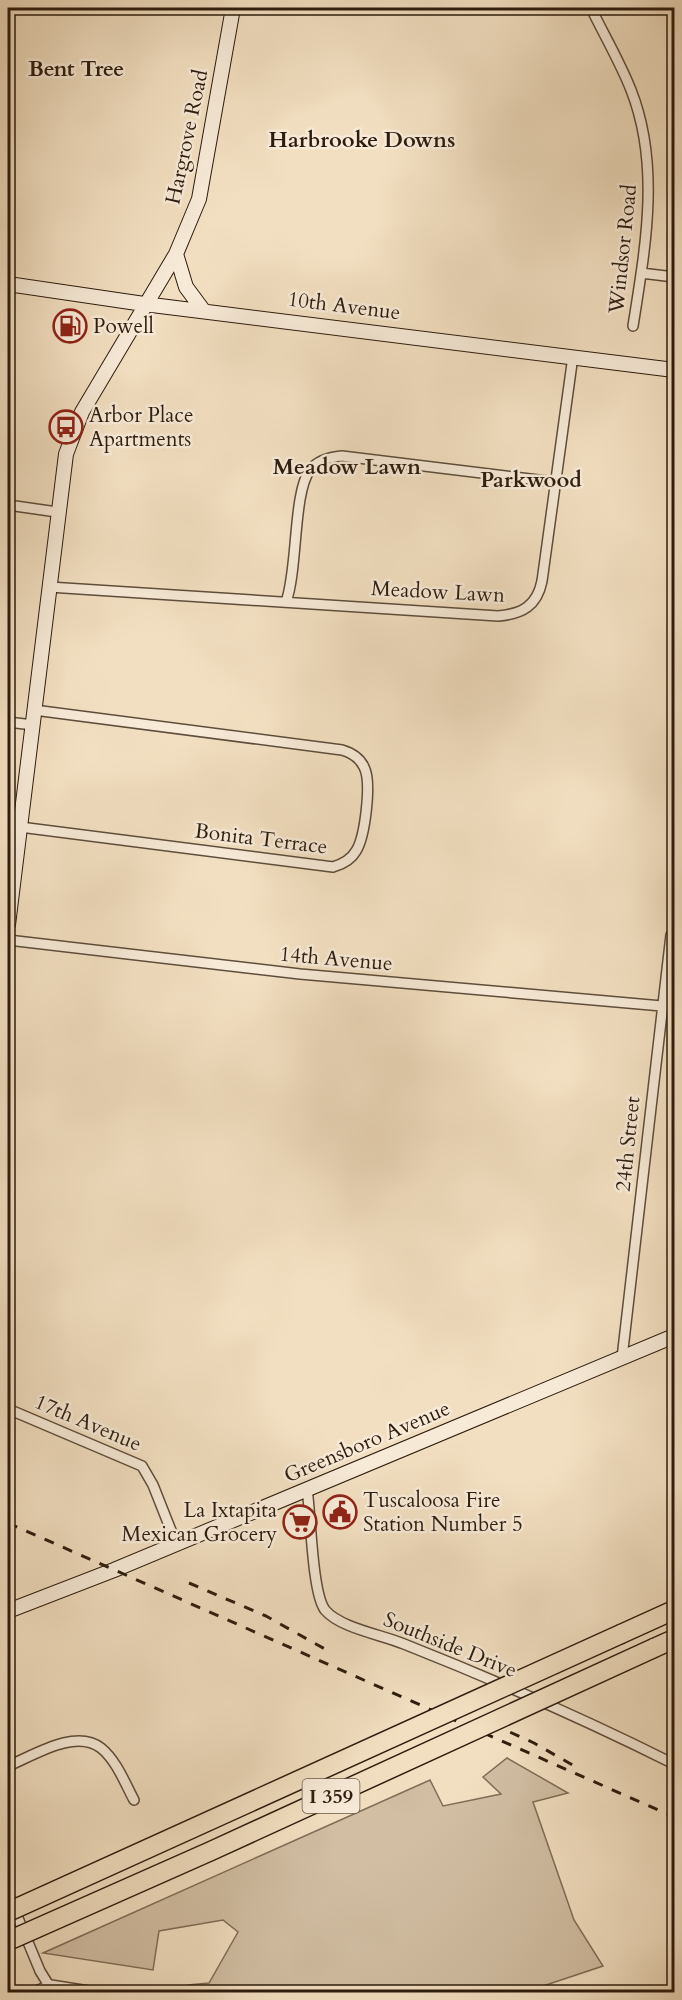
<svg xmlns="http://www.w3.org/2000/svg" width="682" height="2000" font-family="Cardo,serif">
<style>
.green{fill:#d1bea3;stroke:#7f6d58;stroke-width:1.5}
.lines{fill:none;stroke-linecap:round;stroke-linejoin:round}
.street-casing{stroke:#5e4d3b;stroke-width:12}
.secondary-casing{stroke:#2d1c0e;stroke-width:16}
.highway-casing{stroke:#2d1c0e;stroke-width:21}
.street{stroke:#f7ead7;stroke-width:9}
.secondary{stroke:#f7ead7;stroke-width:14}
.highway{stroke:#f2dfc1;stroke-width:18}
.rail{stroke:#2d1c0e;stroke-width:3;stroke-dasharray:10 10;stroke-linecap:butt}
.highway-bridge-casing{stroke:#2d1c0e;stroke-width:21;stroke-linecap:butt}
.highway-bridge{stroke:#f2dfc1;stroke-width:18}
.labels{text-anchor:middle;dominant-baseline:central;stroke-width:5;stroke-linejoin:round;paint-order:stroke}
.shield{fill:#f7ead7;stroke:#6a5a4a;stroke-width:1.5}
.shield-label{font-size:20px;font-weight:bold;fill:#2d1c0e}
.street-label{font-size:21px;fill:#2d1c0e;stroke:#f7ead7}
.poi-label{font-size:21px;fill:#2d1c0e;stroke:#f7ead7;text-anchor:start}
.neighbourhood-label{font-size:22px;font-weight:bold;fill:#2d1c0e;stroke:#f7ead7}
</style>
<rect width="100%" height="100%" fill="#f2dfc1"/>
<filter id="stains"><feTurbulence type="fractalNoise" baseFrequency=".00333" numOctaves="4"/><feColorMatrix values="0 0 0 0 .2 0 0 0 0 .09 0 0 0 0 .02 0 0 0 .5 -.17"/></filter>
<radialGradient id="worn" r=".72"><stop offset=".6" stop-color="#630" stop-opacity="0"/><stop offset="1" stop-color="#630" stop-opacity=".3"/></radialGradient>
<path class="green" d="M507 1758 568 1793 533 1802 574 1920 603 1966 525 1992H184L188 1985 209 1983 238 1932 223 1920 159 1931 153 1970 43 1953 430 1780 443 1806 501 1794 483 1777Z"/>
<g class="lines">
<defs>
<path id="street" d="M591 8C604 35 620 62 631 90 661 166 645 249 633 326
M641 273 674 277
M8 505 57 512
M49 587 498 616C522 614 537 606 542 581L573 356
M286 602C298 569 293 492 310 470 318 460 330 457 342 456L555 482
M8 722 33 725
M20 827 333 867C343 864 351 860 356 851 365 837 372 782 364 767 360 758 352 753 342 750L34 710
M8 940 300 974 662 1006
M622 1358 671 935
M8 1409 142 1466 153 1485 176 1543
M307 1489C311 1515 312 1593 325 1610 340 1628 383 1635 404 1644 495 1680 586 1720 674 1764
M8 1766C33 1756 75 1728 101 1748 116 1760 125 1783 134 1800
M8 1894 40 1971 53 1992
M33 1992 51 1985 95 1992"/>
<path id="secondary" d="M176 254 186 287 203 310
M8 284 144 304 674 370
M8 925 66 454 82 412 176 254 199 199 233 8
M8 1611 114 1570 674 1336"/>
<path id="highway" d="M621 1634 674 1610
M654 1648 674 1639"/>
</defs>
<use href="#street" class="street-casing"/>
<use href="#secondary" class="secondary-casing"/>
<use href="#highway" class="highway-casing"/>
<use href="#street" class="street"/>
<use href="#secondary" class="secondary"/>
<use href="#highway" class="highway"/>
<path class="rail" d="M8 1523 674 1817
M189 1583 266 1616 332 1653
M492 1724 534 1743 576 1767"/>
<defs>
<path id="highway-bridge" d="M8 1912 621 1634
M8 1941 211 1851 654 1648"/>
</defs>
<use href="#highway-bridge" class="highway-bridge-casing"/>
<use href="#highway-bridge" class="highway-bridge"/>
</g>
<defs>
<symbol id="fuel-ring" viewBox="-11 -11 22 22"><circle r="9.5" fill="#f7ead7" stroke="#8f2418" stroke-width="1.5"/><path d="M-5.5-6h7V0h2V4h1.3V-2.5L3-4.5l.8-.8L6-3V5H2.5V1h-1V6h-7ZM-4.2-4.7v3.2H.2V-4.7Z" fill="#8f2418"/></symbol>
<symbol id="bus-ring" viewBox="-11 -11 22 22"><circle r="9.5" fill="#f7ead7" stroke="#8f2418" stroke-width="1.5"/><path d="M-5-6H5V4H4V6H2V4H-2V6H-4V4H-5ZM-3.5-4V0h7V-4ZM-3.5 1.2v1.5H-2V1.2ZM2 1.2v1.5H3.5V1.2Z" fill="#8f2418"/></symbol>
<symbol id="civic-ring" viewBox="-11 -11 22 22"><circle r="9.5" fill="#f7ead7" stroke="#8f2418" stroke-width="1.5"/><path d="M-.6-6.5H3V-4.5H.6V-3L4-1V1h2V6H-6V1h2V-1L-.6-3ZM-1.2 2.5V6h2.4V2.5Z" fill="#8f2418"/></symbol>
<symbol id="supermarket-ring" viewBox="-11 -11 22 22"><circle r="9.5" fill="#f7ead7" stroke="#8f2418" stroke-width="1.5"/><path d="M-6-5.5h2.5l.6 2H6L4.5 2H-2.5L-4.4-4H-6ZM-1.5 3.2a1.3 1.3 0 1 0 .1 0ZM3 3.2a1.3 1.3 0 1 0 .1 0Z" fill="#8f2418"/></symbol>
</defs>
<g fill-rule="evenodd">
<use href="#fuel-ring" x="51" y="307" width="38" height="38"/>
<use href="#bus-ring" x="47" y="408" width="38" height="38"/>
<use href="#civic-ring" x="321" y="1493" width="38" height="38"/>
<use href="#supermarket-ring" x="281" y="1503" width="38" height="38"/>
</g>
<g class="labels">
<rect class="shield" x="302.5" y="1779" width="57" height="34" rx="4.5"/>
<g class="shield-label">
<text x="331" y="1796">I 359</text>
</g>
<g class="street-label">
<text transform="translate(187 137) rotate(-78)">Hargrove Road</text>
<text transform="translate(623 249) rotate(-84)">Windsor Road</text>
<text transform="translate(344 306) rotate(7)">10th Avenue</text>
<text transform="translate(438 592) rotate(3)">Meadow Lawn</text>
<text transform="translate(261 839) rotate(7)">Bonita Terrace</text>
<text transform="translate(336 959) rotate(5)">14th Avenue</text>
<text transform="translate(628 1144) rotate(-84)">24th Street</text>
<text transform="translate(88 1423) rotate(23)">17th Avenue</text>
<text transform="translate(367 1442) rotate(-23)">Greensboro Avenue</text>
<text transform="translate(450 1645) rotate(22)">Southside Drive</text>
</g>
<g class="poi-label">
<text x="93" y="326">Powell</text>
<text x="89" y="415">Arbor Place<tspan x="89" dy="24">Apartments</tspan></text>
<text x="363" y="1500">Tuscaloosa Fire<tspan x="363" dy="24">Station Number 5</tspan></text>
<text x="277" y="1510" text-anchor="end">La Ixtapita<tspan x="277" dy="24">Mexican Grocery</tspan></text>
</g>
<g class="neighbourhood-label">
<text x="76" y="69">Bent Tree</text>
<text x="362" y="140">Harbrooke Downs</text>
<text x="347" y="467">Meadow Lawn</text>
<text x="531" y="480">Parkwood</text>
</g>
</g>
<rect width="682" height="2000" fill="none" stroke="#f2dfc1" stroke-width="30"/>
<rect x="9" y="9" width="664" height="1982" fill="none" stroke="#2d1c0e" stroke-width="3"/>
<rect x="15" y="15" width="652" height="1970" fill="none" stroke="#2d1c0e" stroke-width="1.5"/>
<rect width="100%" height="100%" filter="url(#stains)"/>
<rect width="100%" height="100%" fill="url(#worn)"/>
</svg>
